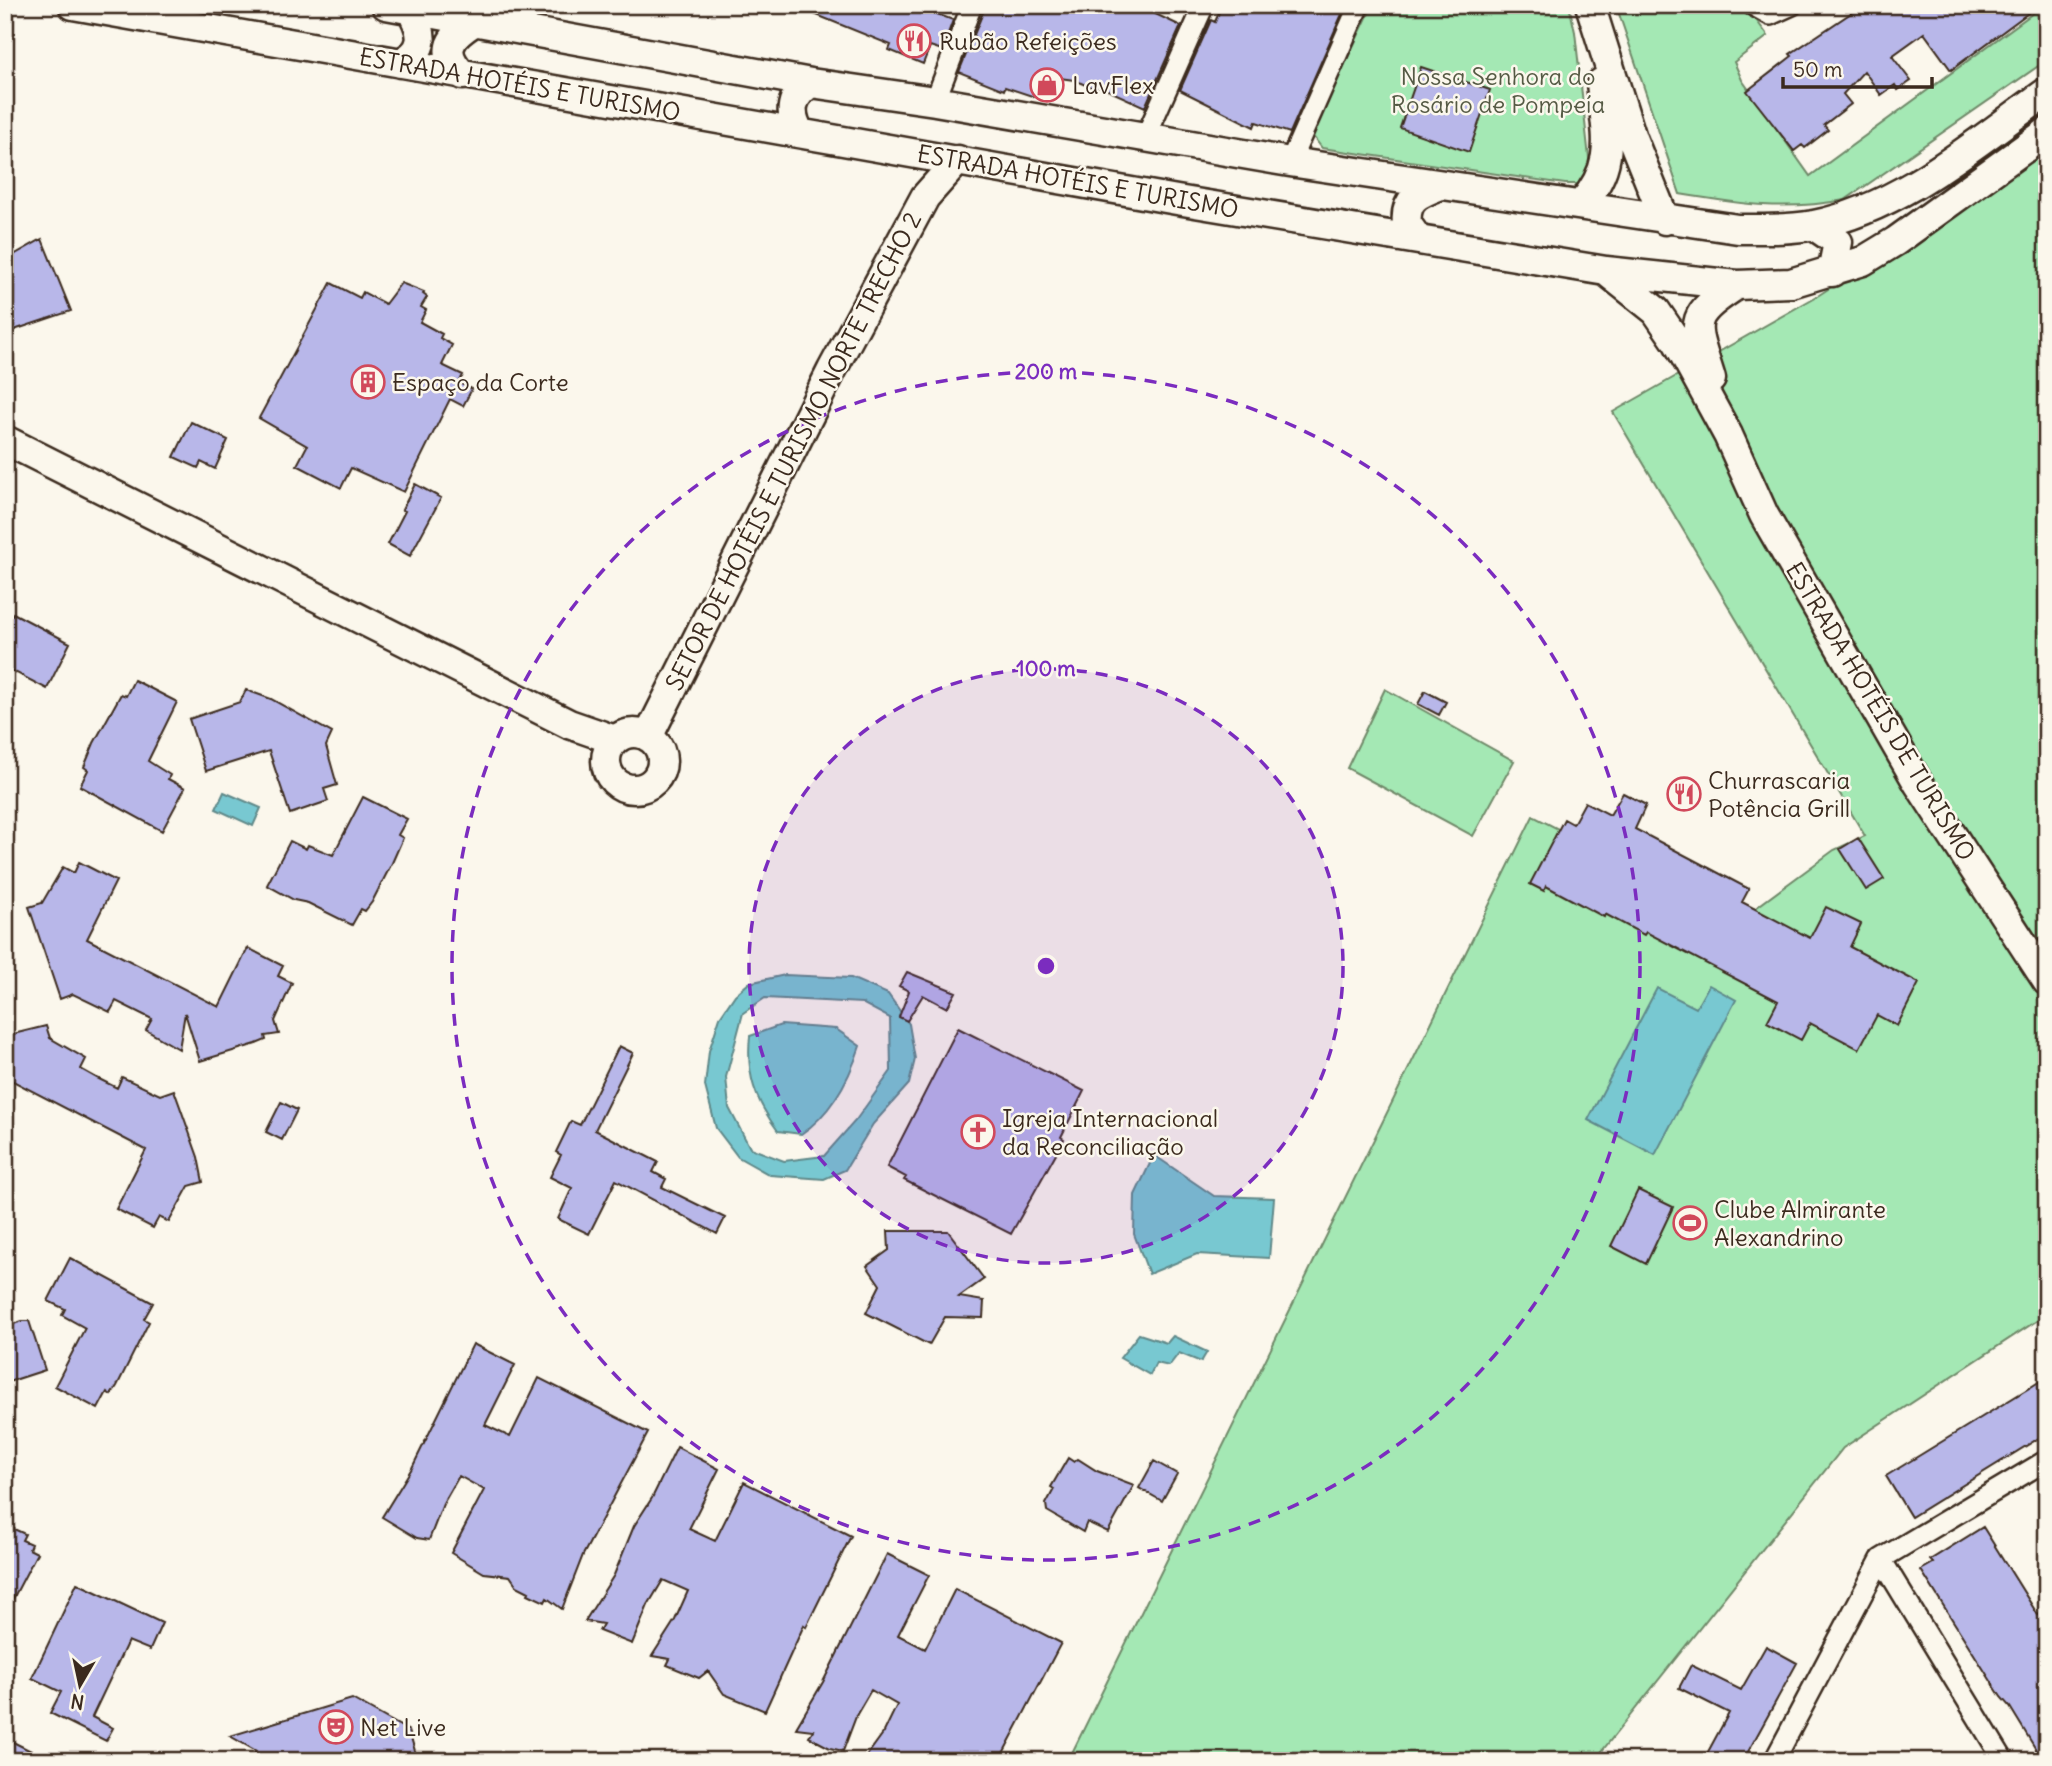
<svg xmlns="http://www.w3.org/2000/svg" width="2052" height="1766" font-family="Delius,sans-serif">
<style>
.green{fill:#a4e8b4;stroke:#708969;stroke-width:2}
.water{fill:#78c8d1;stroke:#608989;stroke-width:2;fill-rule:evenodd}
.building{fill:#b8b7e9;stroke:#3b2a1e;stroke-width:2}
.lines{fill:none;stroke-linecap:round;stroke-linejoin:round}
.street-casing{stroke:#3b2a1e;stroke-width:24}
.secondary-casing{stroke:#3b2a1e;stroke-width:33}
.street{stroke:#fbf7ec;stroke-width:19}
.secondary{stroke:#fbf7ec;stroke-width:28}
.ring{fill:none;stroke:#7b2cbf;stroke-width:3.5;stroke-dasharray:12 9}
.labels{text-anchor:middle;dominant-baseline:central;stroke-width:5;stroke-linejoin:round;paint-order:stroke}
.poi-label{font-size:24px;fill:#3b2a1e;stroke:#fbf7ec;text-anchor:start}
.park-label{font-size:24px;fill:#555a44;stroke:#fbf7ec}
.street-label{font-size:24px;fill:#3b2a1e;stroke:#fbf7ec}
.centre{fill:#7b2cbf;stroke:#fbf7ec;stroke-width:3.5}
.ring-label{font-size:21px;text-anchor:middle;font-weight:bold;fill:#7b2cbf;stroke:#fbf7ec;stroke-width:5;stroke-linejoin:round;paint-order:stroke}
</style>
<rect width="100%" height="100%" fill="#fbf7ec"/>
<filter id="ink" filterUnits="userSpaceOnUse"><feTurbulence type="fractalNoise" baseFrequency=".0143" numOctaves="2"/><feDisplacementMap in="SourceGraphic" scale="14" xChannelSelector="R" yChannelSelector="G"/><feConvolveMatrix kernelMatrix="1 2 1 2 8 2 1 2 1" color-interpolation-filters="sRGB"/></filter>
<g filter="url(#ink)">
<path class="green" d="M1373 5H1569L1575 32 1591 176 1582 184H1565L1322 148 1311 134Z
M1616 5H1745L1768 36 1734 62 1742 80 1810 176 2044 5 2047 60 1845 200C1783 211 1741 204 1680 194Z
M2047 147V1314L1843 1448 1594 1761H1068L1533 816 1738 921 1834 850 1865 836 1613 412 1819 295Z
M1385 689 1514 761 1473 836 1347 768Z"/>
<path class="water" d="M224 792 261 808 253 826 216 809Z
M785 975 851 978 888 994 909 1024 915 1059 909 1084 873 1124 845 1170 824 1179 770 1175 738 1157 716 1128 705 1086 709 1051 720 1017 735 995 749 983ZM765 998 862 1003 890 1018 891 1071 856 1120 824 1156 784 1161 750 1148 729 1108 726 1077 743 1013Z
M1709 985 1736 1000 1655 1155 1588 1120 1657 988 1696 1008Z
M781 1025 836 1029 860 1046C849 1080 832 1113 801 1134L778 1131C755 1100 746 1075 750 1036Z
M1154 1155 1214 1196 1274 1198 1269 1258 1197 1254 1149 1274 1134 1234 1135 1195Z
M1139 1334 1167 1343 1173 1336 1207 1352 1201 1362 1179 1353 1169 1366 1156 1363 1150 1375 1120 1358Z"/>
<path class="building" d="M792 5H914L953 20 942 50 930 46 923 64 889 50 891 45Z
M986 5H1152L1149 11 1181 26 1145 107 1099 86 1097 90 1074 80 1053 77 1044 100 1005 87 1004 90 959 72Z
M1222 5H1346L1290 133 1256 122 1254 127 1180 90 1211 20 1215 22Z
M1863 5H2039L1951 70 1924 33 1892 56 1911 81 1898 90 1895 85 1881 95 1864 71 1843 94 1851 104 1824 125 1828 130 1805 148 1802 145 1794 151 1747 91 1792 56 1790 54Z
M1421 67 1490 90 1469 152 1400 128Z
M42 239 71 311 5 333V279L10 278 5 260Z
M331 283 360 298 363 292 385 304 401 283 424 292 423 294 427 297 421 307 426 310 420 322 442 334 440 338 452 345 442 365 463 375 459 383 472 389 463 406 450 399 404 492 351 468 341 488 297 465 307 446 259 418Z
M191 422 228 440 215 469 201 462 198 468 174 457Z
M415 484 441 498 410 556 388 544 405 511 402 510Z
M13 613 70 643 47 689 5 667V628Z
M134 680 177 702 148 761 170 775 168 779 185 788 162 831 80 786 88 770 84 767 94 743 121 694 126 696Z
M246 690 271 699 332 733 326 746 337 785 324 789 328 801 290 814 269 751 206 771 189 719 240 702Z
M1425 691 1446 702 1439 715 1418 704Z
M1623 793 1646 805 1635 829 1749 889 1742 902 1810 938 1826 907 1861 924 1850 947 1919 983 1897 1026 1877 1015 1859 1049 1810 1023 1801 1040 1767 1022 1778 1001 1646 932 1644 935 1605 914 1604 917 1546 886 1544 891 1530 884 1564 819 1573 824 1585 802 1610 815Z
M363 797 407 819 398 835 403 838 392 863 372 902 365 911 361 909 352 925 308 903 294 900 267 885 290 841 306 849 308 845 333 855Z
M1858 838 1884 879 1866 890 1840 849Z
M79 862 116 881 87 939 219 1007 248 948 283 966 278 976 292 983 275 1021 279 1034 265 1036 266 1040 256 1044 200 1061 185 1013 179 1049 146 1030 152 1019 116 1001 110 1012 73 994 60 999 29 907 42 903 63 867 74 873Z
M907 972 956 992 947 1008 923 995 907 1021 899 1017 909 991 899 986Z
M46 1026 50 1038 86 1059 81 1069 97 1078 117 1088 122 1077 160 1095 174 1090 198 1157 203 1182 189 1186 169 1222 159 1217 153 1228 116 1209 146 1150 5 1077V1036Z
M958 1028 1084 1091 1061 1137 1064 1139 1011 1234 904 1180 906 1177 887 1167Z
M619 1046 633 1053 595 1130 658 1162 653 1172 666 1179 662 1187 725 1218 717 1234 616 1180 589 1234 558 1219 572 1188 550 1177 561 1155 556 1152 571 1121 580 1125Z
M281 1102 297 1110 282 1140 266 1132Z
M1638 1190 1673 1207 1646 1264 1611 1246Z
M888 1231H948L984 1279 959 1297 984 1301 983 1318 945 1317 929 1345 866 1313 880 1285 867 1266 889 1250Z
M70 1258 153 1303 144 1319 149 1322 117 1386 111 1395 107 1392 98 1409 55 1386 85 1328 62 1315 65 1309 48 1301Z
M22 1321H29L45 1370 5 1383V1327Z
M473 1344 515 1365 485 1425 510 1437 539 1378 648 1433 583 1555 562 1609 547 1598 545 1602 528 1594 529 1592 517 1586 510 1576 484 1573 451 1553 484 1490 459 1476 443 1504 429 1540 417 1538 382 1517 412 1468Z
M2047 1377V1433L1911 1517 1886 1476Z
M677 1447 719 1469 689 1529 715 1541 744 1482 851 1536 806 1627 804 1625 765 1711 724 1694 708 1671 699 1678 667 1665 670 1659 652 1656 675 1620 688 1591 663 1580 648 1605 632 1644 599 1631 603 1624 585 1621 614 1575 634 1526 652 1498Z
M1068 1458 1074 1462 1078 1459 1097 1471 1134 1485 1108 1532 1087 1522 1083 1532 1047 1511 1046 1504 1054 1489 1051 1487Z
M1154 1461 1177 1474 1162 1501 1139 1488Z
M5 1525 25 1534 22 1540 31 1544 29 1549 37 1553 5 1614Z
M1983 1527 2038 1615 2047 1609V1761H2043L2010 1707 2001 1697 1921 1570 1933 1563 1930 1560Z
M887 1554 929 1575 898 1635 925 1649 955 1589 1061 1643 999 1761H863L884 1732 897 1705 871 1690 857 1714 843 1751 830 1748 809 1737 813 1730 796 1728 823 1682Z
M77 1583 162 1623 150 1650 128 1641 92 1717 113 1728 106 1741 50 1713 61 1692 32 1678Z
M1766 1646 1797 1663 1743 1761H1703L1729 1713 1679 1688 1691 1665 1741 1690Z
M352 1699 409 1731 418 1761H251L256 1751 230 1736Z
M11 1741 51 1761H5Z"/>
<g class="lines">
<defs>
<path id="street" d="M1752 5 1770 15 1792 5
M935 101 972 5
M1146 136 1204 5
M1290 162 1359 5
M1774 1761 1881 1559
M2004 1761 1881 1559 2047 1460"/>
<path id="secondary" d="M73 5 1177 200 1606 271 1737 285 1791 283 1863 261 1896 241 2047 132
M386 5 811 83 935 101 1290 162 1738 229C1763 229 1789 230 1814 225 1902 208 1976 142 2047 92
M1590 5 1632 138 1665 220
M400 63C427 50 424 33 411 10
M463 75C441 53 447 39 472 23
M800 133C788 113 790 96 811 83
M1581 205C1618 162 1606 135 1601 83
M1813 225 1838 242 1832 272
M1417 238 1407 224C1404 198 1420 193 1441 185
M1606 271 1656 311 1678 343 1728 435 1764 515 1918 783 2047 981
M1711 379C1694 323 1685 318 1737 285
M5 440 569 724 615 740
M606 761a28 28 0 1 1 56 0a28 28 0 1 1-56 0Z
M648 737 832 370 925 197 958 160"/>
</defs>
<use href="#street" class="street-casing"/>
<use href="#secondary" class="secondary-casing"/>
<use href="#street" class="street"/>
<use href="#secondary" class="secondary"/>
</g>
</g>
<circle cx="1046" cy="966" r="297" fill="#7b2cbf" fill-opacity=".12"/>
<g class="ring">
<circle cx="1046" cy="966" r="297"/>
<circle cx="1046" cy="966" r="594"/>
</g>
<defs>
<symbol id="restaurant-ring" viewBox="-11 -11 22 22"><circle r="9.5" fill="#fbf7ec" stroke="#d1495b" stroke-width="1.5"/><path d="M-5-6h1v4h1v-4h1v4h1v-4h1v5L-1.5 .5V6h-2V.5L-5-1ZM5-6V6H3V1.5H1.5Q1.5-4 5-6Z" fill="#d1495b"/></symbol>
<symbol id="shop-ring" viewBox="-11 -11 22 22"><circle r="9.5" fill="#fbf7ec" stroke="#d1495b" stroke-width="1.5"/><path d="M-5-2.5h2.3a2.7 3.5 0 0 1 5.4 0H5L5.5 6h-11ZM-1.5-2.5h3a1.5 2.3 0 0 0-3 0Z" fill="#d1495b"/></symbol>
<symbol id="building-ring" viewBox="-11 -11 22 22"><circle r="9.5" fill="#fbf7ec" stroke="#d1495b" stroke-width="1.5"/><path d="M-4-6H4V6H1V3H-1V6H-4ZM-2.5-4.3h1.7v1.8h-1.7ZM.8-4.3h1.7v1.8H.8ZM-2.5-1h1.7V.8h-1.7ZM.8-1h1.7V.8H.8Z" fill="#d1495b"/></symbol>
<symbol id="church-ring" viewBox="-11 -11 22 22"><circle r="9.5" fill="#fbf7ec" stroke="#d1495b" stroke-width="1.5"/><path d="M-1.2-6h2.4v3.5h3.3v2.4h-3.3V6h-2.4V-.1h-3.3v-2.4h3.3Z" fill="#d1495b"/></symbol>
<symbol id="stadium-ring" viewBox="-11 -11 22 22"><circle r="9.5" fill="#fbf7ec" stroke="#d1495b" stroke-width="1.5"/><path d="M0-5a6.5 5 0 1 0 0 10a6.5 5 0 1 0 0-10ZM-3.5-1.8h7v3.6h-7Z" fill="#d1495b"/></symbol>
<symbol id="theatre-ring" viewBox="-11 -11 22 22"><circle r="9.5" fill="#fbf7ec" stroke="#d1495b" stroke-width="1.5"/><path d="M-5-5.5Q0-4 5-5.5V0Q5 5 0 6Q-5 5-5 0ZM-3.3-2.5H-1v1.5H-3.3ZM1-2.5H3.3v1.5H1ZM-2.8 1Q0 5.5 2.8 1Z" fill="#d1495b"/></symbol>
</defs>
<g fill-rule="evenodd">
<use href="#restaurant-ring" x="895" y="22" width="38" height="38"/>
<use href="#shop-ring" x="1028" y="66" width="38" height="38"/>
<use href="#building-ring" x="349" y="363" width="38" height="38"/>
<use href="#restaurant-ring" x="1665" y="775" width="38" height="38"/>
<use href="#church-ring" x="959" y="1113" width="38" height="38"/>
<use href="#stadium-ring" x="1671" y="1204" width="38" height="38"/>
<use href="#theatre-ring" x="317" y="1708" width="38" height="38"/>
</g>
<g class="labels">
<g class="poi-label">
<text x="939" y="41">Rubão Refeições</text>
<text x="1072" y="85">LavFlex</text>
<text x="392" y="382">Espaço da Corte</text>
<text x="1708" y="780">Churrascaria<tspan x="1708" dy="28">Potência Grill</tspan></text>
<text x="1002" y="1118">Igreja Internacional<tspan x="1002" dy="28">da Reconciliação</tspan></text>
<text x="1714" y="1209">Clube Almirante<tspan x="1714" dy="28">Alexandrino</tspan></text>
<text x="360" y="1727">Net Live</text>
</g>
<g class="park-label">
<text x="1498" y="76">Nossa Senhora do<tspan x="1498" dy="28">Rosário de Pompeía</tspan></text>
</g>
<g class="street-label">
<text transform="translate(520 84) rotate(10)">ESTRADA HOTÉIS E TURISMO</text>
<text transform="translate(1078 181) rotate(10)">ESTRADA HOTÉIS E TURISMO</text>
<text transform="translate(793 451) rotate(-63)">SETOR DE HOTÉIS E TURISMO NORTE TRECHO 2</text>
<text transform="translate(1881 711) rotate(59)">ESTRADA HOTÉIS DE TURISMO</text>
</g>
</g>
<circle cx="1046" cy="966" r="10" class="centre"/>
<g class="ring-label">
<text x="1046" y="379">200 m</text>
<text x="1046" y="676">100 m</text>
</g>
<rect width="2052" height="1766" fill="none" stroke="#fbf7ec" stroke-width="28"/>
<rect x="14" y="14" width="2024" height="1738" fill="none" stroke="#3b2a1e" stroke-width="2.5" filter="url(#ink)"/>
<g transform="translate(80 1685) rotate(189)" stroke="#fbf7ec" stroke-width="5" paint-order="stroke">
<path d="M0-5L12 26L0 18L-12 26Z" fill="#3b2a1e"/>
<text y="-10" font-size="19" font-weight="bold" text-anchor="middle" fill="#3b2a1e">N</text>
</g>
<path d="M1783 77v10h149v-10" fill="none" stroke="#3b2a1e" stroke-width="3.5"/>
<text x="1793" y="77" font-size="21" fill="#3b2a1e" stroke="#fbf7ec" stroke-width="5" paint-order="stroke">50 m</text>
</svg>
